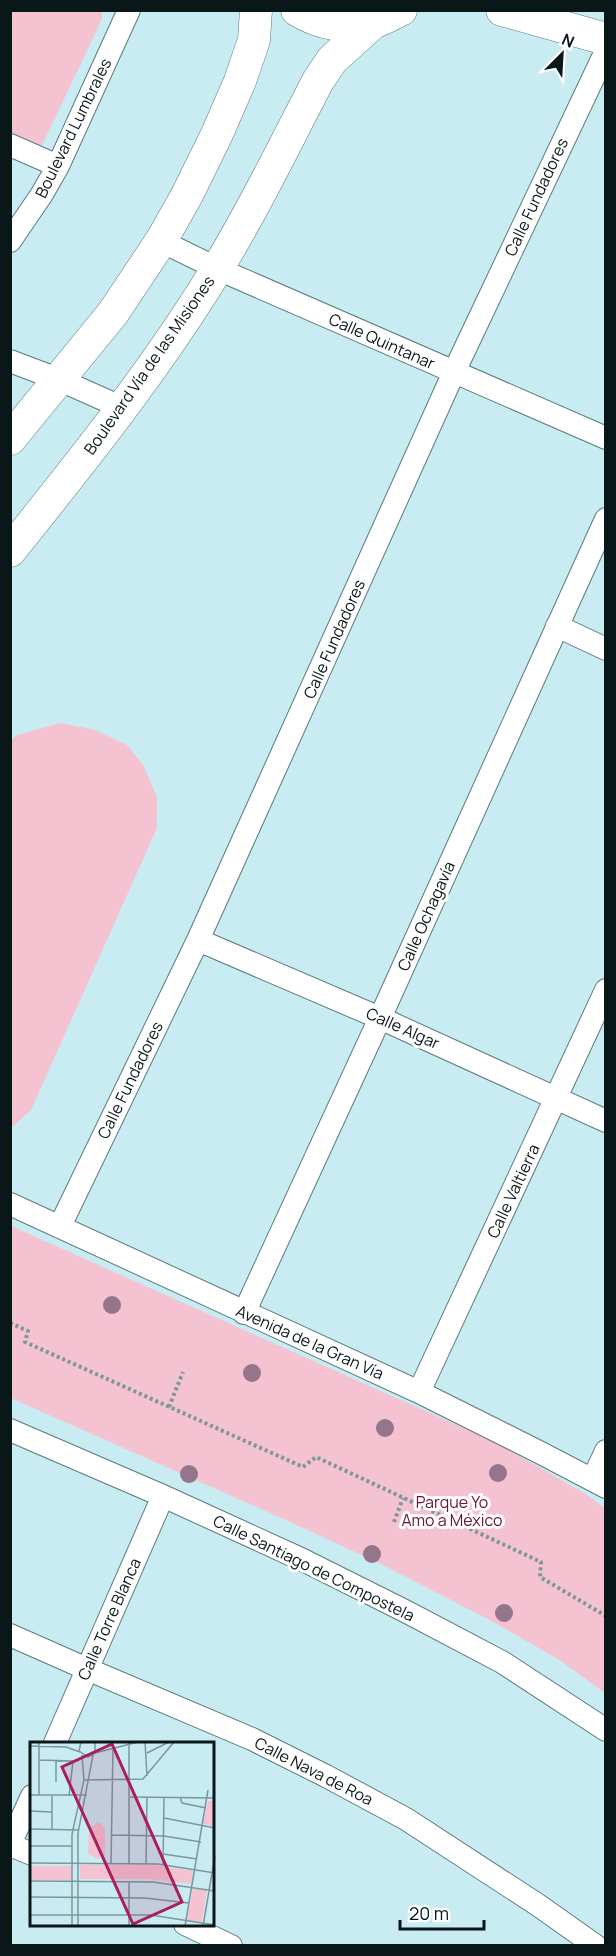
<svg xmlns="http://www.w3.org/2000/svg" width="616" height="1956" font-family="Manrope,sans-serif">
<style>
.green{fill:#f4c2d0}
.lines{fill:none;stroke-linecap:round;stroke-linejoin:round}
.street-casing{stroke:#5a7a7f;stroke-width:24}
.secondary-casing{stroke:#5a7a7f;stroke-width:33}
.path{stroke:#7c979b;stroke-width:4;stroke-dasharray:3 3;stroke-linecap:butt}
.street{stroke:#fff;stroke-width:22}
.secondary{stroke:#fff;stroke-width:32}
.tree{fill:#94758c}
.labels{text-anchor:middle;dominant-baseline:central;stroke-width:6;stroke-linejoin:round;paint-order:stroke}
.street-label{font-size:16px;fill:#0a1719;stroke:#fff}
.park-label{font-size:16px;fill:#6a1339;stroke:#fff}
.inset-road{fill:none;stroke:#7c979b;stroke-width:1.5}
.view{fill:#aa1e5e;fill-opacity:0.15;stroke:#aa1e5e;stroke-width:3}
.inset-edge{fill:none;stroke:#0a1719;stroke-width:3}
</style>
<rect width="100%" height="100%" fill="#c8ecf1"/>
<path class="green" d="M11 11H102V18L96 32 41 147 11 133Z
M61 723 95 730 127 745 143 765 157 797V828L31 1110 11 1128V740L17 735Z
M11 1226 495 1442 584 1493 605 1508V1693L558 1659 488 1619 379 1563 286 1520 11 1398Z"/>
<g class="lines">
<defs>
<path id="street" d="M10 145 58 166
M10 241 42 194 58 166 129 10
M161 241 218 269 606 438
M10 361 60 380 123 408
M557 626 606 649
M198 940 380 1018 606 1121
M10 1204 419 1392 539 1452 606 1487
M60 1226 198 940 454 372 606 51
M244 1313 380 1018 606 519
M419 1392 606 990
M10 1430 163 1496 303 1560 405 1611 502 1662 606 1730
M593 1479 606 1451
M10 1635 87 1669 252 1739 326 1776 406 1819 538 1905 596 1946
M55 1743 163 1496
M10 1844 32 1796
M10 1845 32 1854
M185 1924 231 1946"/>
<path id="secondary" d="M297 10C319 24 350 30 375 22 384 19 392 14 401 10
M502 10 606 39
M10 439 113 313 161 241 187 195 217 134 240 81 254 40 256 10
M10 551C83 460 156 369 217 269 254 209 285 144 318 81L332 60 373 23"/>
</defs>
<use href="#street" class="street-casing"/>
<use href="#secondary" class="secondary-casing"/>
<path class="path" d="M10 1323 28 1331 25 1342 303 1467 316 1457 541 1562 540 1577 606 1616
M169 1407 183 1372
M394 1522 403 1498"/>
<use href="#street" class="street"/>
<use href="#secondary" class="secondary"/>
</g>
<g class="tree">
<circle cx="112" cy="1305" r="9"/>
<circle cx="252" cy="1373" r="9"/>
<circle cx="385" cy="1428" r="9"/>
<circle cx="498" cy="1473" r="9"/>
<circle cx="189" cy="1474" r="9"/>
<circle cx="372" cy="1554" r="9"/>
<circle cx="504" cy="1613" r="9"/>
</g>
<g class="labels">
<g class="street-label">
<text transform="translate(73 128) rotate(-64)">Boulevard Lumbrales</text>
<text transform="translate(536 197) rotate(-65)">Calle Fundadores</text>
<text transform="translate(382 341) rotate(24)">Calle Quintanar</text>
<text transform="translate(149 365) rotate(-55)">Boulevard Vía de las Misiones</text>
<text transform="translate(334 639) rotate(-66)">Calle Fundadores</text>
<text transform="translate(426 916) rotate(-66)">Calle Ochagavía</text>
<text transform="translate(403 1028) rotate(24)">Calle Algar</text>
<text transform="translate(130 1080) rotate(-64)">Calle Fundadores</text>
<text transform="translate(513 1191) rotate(-65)">Calle Valtierra</text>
<text transform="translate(310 1342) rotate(24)">Avenida de la Gran Vía</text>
<text transform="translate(314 1568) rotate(26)">Calle Santiago de Compostela</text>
<text transform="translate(109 1619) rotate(-66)">Calle Torre Blanca</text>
<text transform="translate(314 1771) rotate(27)">Calle Nava de Roa</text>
</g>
<g class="park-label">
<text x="452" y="1502">Parque Yo<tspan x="452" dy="18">Amo a México</tspan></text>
</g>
</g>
<g transform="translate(30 1742)">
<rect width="184" height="184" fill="#c8ecf1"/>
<path d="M178 59H184V84L173 82ZM69 80 75 86V113L67 117 58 111 59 87ZM50 123H124L163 129 161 142 119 137H50ZM0 124H42V138H0ZM163 146 177 148 172 180 157 178Z" fill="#f4c2d0"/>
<path class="inset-road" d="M9 0V53M51 0 49 9 58 15 65 11V0M99 0V122M115 0 117 34M0 4 36 5 50 10M65 11 108 0M117 11 139 0M9 18 43 19 39 54M54 38 113 37 144 0M26 40V18M0 53H57M22 54V87M100 55 185 56M150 55 152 61 176 66M0 69 22 70M134 76 185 86M0 87 49 88M82 93 134 94 171 100M0 104H42M133 112 167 117M0 121 128 122 185 131M81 121 83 6M116 122 117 55M133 122 134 55M0 139 123 140 185 149M99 139V184M0 155 115 156 159 161M0 173H121L185 183M42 184V92L54 38 52 13M48 184V91L63 13M155 184 178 48M173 184 185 114"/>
<path class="view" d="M82 2 152 160 103 182 32 25Z"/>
<rect width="184" height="184" class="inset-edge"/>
</g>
<rect width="616" height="1956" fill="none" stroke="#0a1719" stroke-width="24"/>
<g transform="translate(562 54) rotate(24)" stroke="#ffffff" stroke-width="4.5" paint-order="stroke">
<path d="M0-4.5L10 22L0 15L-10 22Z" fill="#0a1719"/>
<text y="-9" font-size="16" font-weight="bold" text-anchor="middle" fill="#0a1719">N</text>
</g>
<path d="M400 1920v9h84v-9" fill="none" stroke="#0a1719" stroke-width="3"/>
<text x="409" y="1920" font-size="18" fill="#0a1719" stroke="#ffffff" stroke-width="4.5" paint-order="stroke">20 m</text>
</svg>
